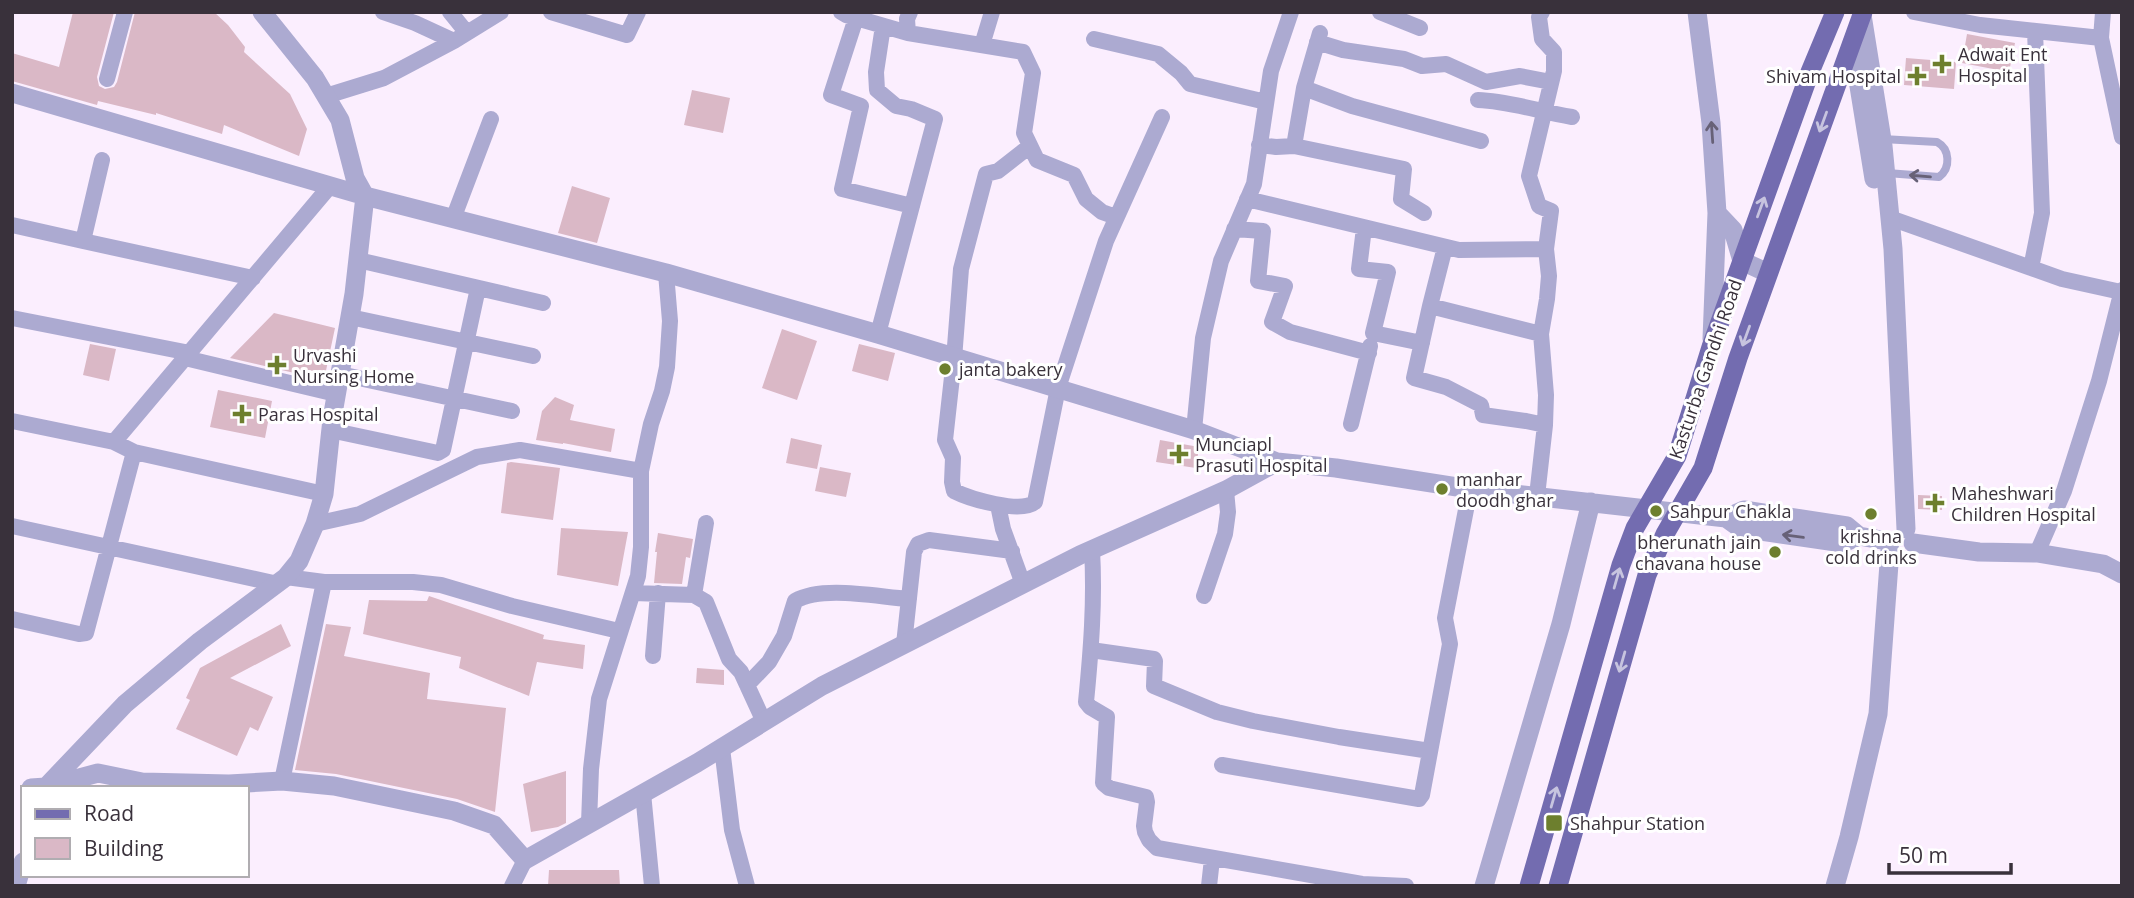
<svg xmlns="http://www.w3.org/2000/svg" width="2134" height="898" font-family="'Open Sans',sans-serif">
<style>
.building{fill:#dab8c6}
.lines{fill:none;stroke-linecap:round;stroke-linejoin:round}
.service{stroke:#acaad1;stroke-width:8}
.minor{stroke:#acaad1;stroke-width:16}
.tertiary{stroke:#acaad1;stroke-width:19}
.primary{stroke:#736cb0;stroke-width:19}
.oneway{stroke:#c7c4df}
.oneway2{stroke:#676177}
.poi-dot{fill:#6d7f2e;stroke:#fff;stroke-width:2.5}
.labels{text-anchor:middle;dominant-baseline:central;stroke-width:6;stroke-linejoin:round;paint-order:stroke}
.poi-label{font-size:18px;fill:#39313b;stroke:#fff;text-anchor:start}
.street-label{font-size:18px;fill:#39313b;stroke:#fff}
</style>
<rect width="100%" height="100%" fill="#fbeefe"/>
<path class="building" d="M73 12H114L97 77 99 86 105 89 114 87 117 82 135 12H214L228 25 245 47 244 52 290 94 307 129 299 156 224 125 222 134 156 113V115L98 101 97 105 12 81V53L59 67Z
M1967 34 2015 43 2009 72 1962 63Z
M1906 58 1956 62 1954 89 1904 85Z
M692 90 730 98 723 133 684 125Z
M572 186 610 198 597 243 558 233Z
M274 313 335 328 324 380 230 358Z
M782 329 817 341 797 400 762 388Z
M90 344 116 349 109 381 83 375Z
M859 344 895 353 888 381 852 371Z
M218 390 272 401 265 438 210 427Z
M555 397 574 405 570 420 615 429 611 452 563 443V444L536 440 542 411Z
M791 438 822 445 817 469 786 463Z
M1160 440 1199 447 1196 468 1156 462Z
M511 462 560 468 553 520 501 513 507 463Z
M820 467 851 473 846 497 815 491Z
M1918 495 1942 496V510L1918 509Z
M561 528 628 532 618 586 557 575Z
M658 533 693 539 690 558 686 557 682 584 654 583 657 552H655Z
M429 596 544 635 543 639 585 645 583 669 537 662 529 696 459 668 461 657 363 634 369 600 427 601Z
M281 624 291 646 230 678 273 697 258 731 250 727 237 756 176 729 190 700 186 698 200 668Z
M326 624 351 627 344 656 430 673 427 699 506 708 495 812 457 799 336 774 295 770Z
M697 668 724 670V685L696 683Z
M566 771V823L558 827 531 832 523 784Z
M549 870H619L620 886H548Z"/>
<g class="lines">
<path class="service" d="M1882 139 1937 142C1950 149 1951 168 1939 177L1887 173"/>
<path class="minor" d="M383 12 415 23 454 41
M450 12 467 33
M551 12 627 35 638 12
M841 12 846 15 908 33 1023 52 1033 73 1024 133 1037 160 1074 175 1086 199 1102 212 1116 217
M1380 12 1420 28
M1914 12 1980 25 2101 38
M2103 12 2101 38 2122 137
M856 18 831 95 861 106 842 189 912 206
M908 33 907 19 910 12
M1094 39 1158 54 1181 73 1190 84 1266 102
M1317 42 1343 50 1404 59 1422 66 1446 64 1486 82 1520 76 1551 82
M982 45 992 12
M107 79 125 12
M1304 88 1352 106 1481 141
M326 96 384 78 454 41 501 12
M1478 100C1510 101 1540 112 1572 117
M1259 145 1276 147 1294 146 1304 88 1320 33
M1030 146 998 171 986 174 961 269 954 359 945 440 953 458 952 482 954 491C970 499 1021 514 1035 502L1058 388 1106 241 1162 117
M1294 146 1404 169 1401 199 1424 213
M102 160 83 241 253 278
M1247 199 1459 250 1546 249
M1890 218 2062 279 2121 292
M453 219 491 119
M12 225 83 241
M1364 228 1359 269 1388 272 1373 333 1422 343
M1234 229 1263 231 1258 281 1285 286 1272 322 1290 332 1369 353
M1445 247 1430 306 1541 334
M358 260 543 303
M2031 268 2042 213 2035 31
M1430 306 1414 378 1446 387 1481 405 1483 415 1526 421 1545 425
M350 317 533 356
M12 318 190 353
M878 334 935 119 911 109 896 106 877 90 876 72 883 26
M185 358 336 394
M340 374 512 411
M12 421 114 442 134 452 86 633 79 634 12 619
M1351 424 1370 346
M330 430 438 453 443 450 478 288
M1194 430 1203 338 1221 261 1254 184 1271 71 1291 12
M114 442 330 186
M134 452 324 494
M641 471 651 424 662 391 667 367 670 321 666 273
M1537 496 1545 425 1546 395 1541 334 1547 299 1549 276 1546 249 1551 211 1539 206 1529 176 1554 71V52L1542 39 1539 17 1542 12
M998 505 1003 529 1023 584
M315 524 360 514 477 457 520 450 641 471V547L638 576 599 699 591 769 589 823
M12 526 278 584
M1092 550C1095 600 1091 651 1086 702L1090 707 1107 717 1103 783 1109 788 1146 797 1147 802 1144 826 1145 832 1149 840 1157 848 1362 884 1406 886
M2037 553 2064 491 2099 381 2122 290
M286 577 324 582H413L441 585 512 606 619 631
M633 593 694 595 706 602 729 659 741 672 764 722
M694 595 706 523
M1204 596 1225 534 1228 512 1226 490
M904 644 914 552 918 544 929 540 1012 551
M1091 650 1154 659 1155 661 1154 686 1217 712 1253 721 1339 737 1430 751
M653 656 658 593
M747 685 769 662 784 636 795 601C823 585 877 597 909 599
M722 748 732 830 747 886
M1222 765 1419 799 1422 795 1450 644 1445 618 1470 489
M282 781 324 582
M643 793 652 886
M512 886 525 860
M1209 886 1212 859"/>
<path class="tertiary" d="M1697 12 1711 123 1717 213 1712 339
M1862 15 1883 146 1893 249 1906 529
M1852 43 1874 179
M12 93 365 196 666 273 878 334 1194 430 1277 462
M1717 213 1733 230 1742 261 1768 273
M1726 518 1744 510 1847 526 1859 536 1887 541
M1913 543 1979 552 2037 553 2103 564 2122 574
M46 787 125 704 200 641 286 577 299 561 315 524 324 494 332 419 354 294 365 196 355 178 340 120 315 78 262 12
M31 788 46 787 98 773 142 782 229 784 282 781 334 786 454 811 494 825 525 860 697 763 822 686 1080 555 1226 490 1277 462 1336 468 1470 489 1726 518 1740 528 1843 543 1859 536
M16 886 23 862
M1484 886 1561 624 1591 502
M1835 886 1849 837 1878 714 1890 550"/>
<path class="primary" d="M1529 886 1621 565 1635 528 1677 456 1711 347 1810 72 1835 12
M1558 886 1647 575 1665 534 1703 468 1738 358 1863 12"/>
</g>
<defs><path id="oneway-shaft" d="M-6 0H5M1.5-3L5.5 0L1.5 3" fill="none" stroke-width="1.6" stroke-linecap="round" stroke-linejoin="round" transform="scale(1.75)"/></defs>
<g class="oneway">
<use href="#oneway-shaft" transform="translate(1823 122) rotate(110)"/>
<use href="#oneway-shaft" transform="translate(1761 207) rotate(-70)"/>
<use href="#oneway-shaft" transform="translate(1746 336) rotate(110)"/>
<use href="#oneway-shaft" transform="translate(1617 578) rotate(-74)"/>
<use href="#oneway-shaft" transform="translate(1622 662) rotate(106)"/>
<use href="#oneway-shaft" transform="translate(1554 797) rotate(-74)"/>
</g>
<g class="oneway2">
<use href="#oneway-shaft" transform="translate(1712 132) rotate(-94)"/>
<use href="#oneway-shaft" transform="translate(1920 176) rotate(-175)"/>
<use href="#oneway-shaft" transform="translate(1793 536) rotate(-172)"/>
</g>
<g class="poi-dot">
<path d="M1938.5 53.5h7v7h7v7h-7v7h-7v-7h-7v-7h7z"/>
<path d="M1913.5 65.5h7v7h7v7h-7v7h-7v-7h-7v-7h7z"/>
<path d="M273.5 354.5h7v7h7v7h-7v7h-7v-7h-7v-7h7z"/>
<circle cx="945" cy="369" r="7"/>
<path d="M238.5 403.5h7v7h7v7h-7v7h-7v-7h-7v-7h7z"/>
<path d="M1175.5 443.5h7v7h7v7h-7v7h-7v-7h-7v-7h7z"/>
<circle cx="1442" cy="489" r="7"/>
<path d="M1931.5 492.5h7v7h7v7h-7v7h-7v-7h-7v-7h7z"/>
<circle cx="1656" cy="511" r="7"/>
<circle cx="1871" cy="514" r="7"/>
<circle cx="1775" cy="552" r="7"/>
<rect x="1545" y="814" width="18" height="18" rx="3.5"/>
</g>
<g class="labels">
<g class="poi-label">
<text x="1958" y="54">Adwait Ent<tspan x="1958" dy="21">Hospital</tspan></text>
<text x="1901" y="76" text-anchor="end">Shivam Hospital</text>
<text x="293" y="355">Urvashi<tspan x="293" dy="21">Nursing Home</tspan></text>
<text x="959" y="369">janta bakery</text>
<text x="258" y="414">Paras Hospital</text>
<text x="1195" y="444">Munciapl<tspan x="1195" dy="21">Prasuti Hospital</tspan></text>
<text x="1456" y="479">manhar<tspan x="1456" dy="21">doodh ghar</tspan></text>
<text x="1951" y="493">Maheshwari<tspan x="1951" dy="21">Children Hospital</tspan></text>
<text x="1670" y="511">Sahpur Chakla</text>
<text x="1871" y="536" text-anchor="middle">krishna<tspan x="1871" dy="21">cold drinks</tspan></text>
<text x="1761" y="542" text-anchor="end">bherunath jain<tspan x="1761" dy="21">chavana house</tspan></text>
<text x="1570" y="823">Shahpur Station</text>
</g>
<g class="street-label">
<text transform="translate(1705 369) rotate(-71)">Kasturba Gandhi Road</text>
</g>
</g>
<rect width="2134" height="898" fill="none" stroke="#39313b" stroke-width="28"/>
<rect x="21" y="786" width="228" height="91" fill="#ffffff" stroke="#b0adb1" stroke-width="2"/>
<rect x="35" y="809" width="35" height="10" fill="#736cb0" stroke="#b0adb1" stroke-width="2"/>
<text x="84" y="821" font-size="21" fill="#39313b">Road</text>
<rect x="35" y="838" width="35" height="21" fill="#dab8c6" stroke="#b0adb1" stroke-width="2"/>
<text x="84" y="856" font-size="21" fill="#39313b">Building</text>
<path d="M1889 863v10h122v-10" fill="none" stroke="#39313b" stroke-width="3.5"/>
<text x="1899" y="863" font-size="21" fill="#39313b" stroke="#ffffff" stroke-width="5" paint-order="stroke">50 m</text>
</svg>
